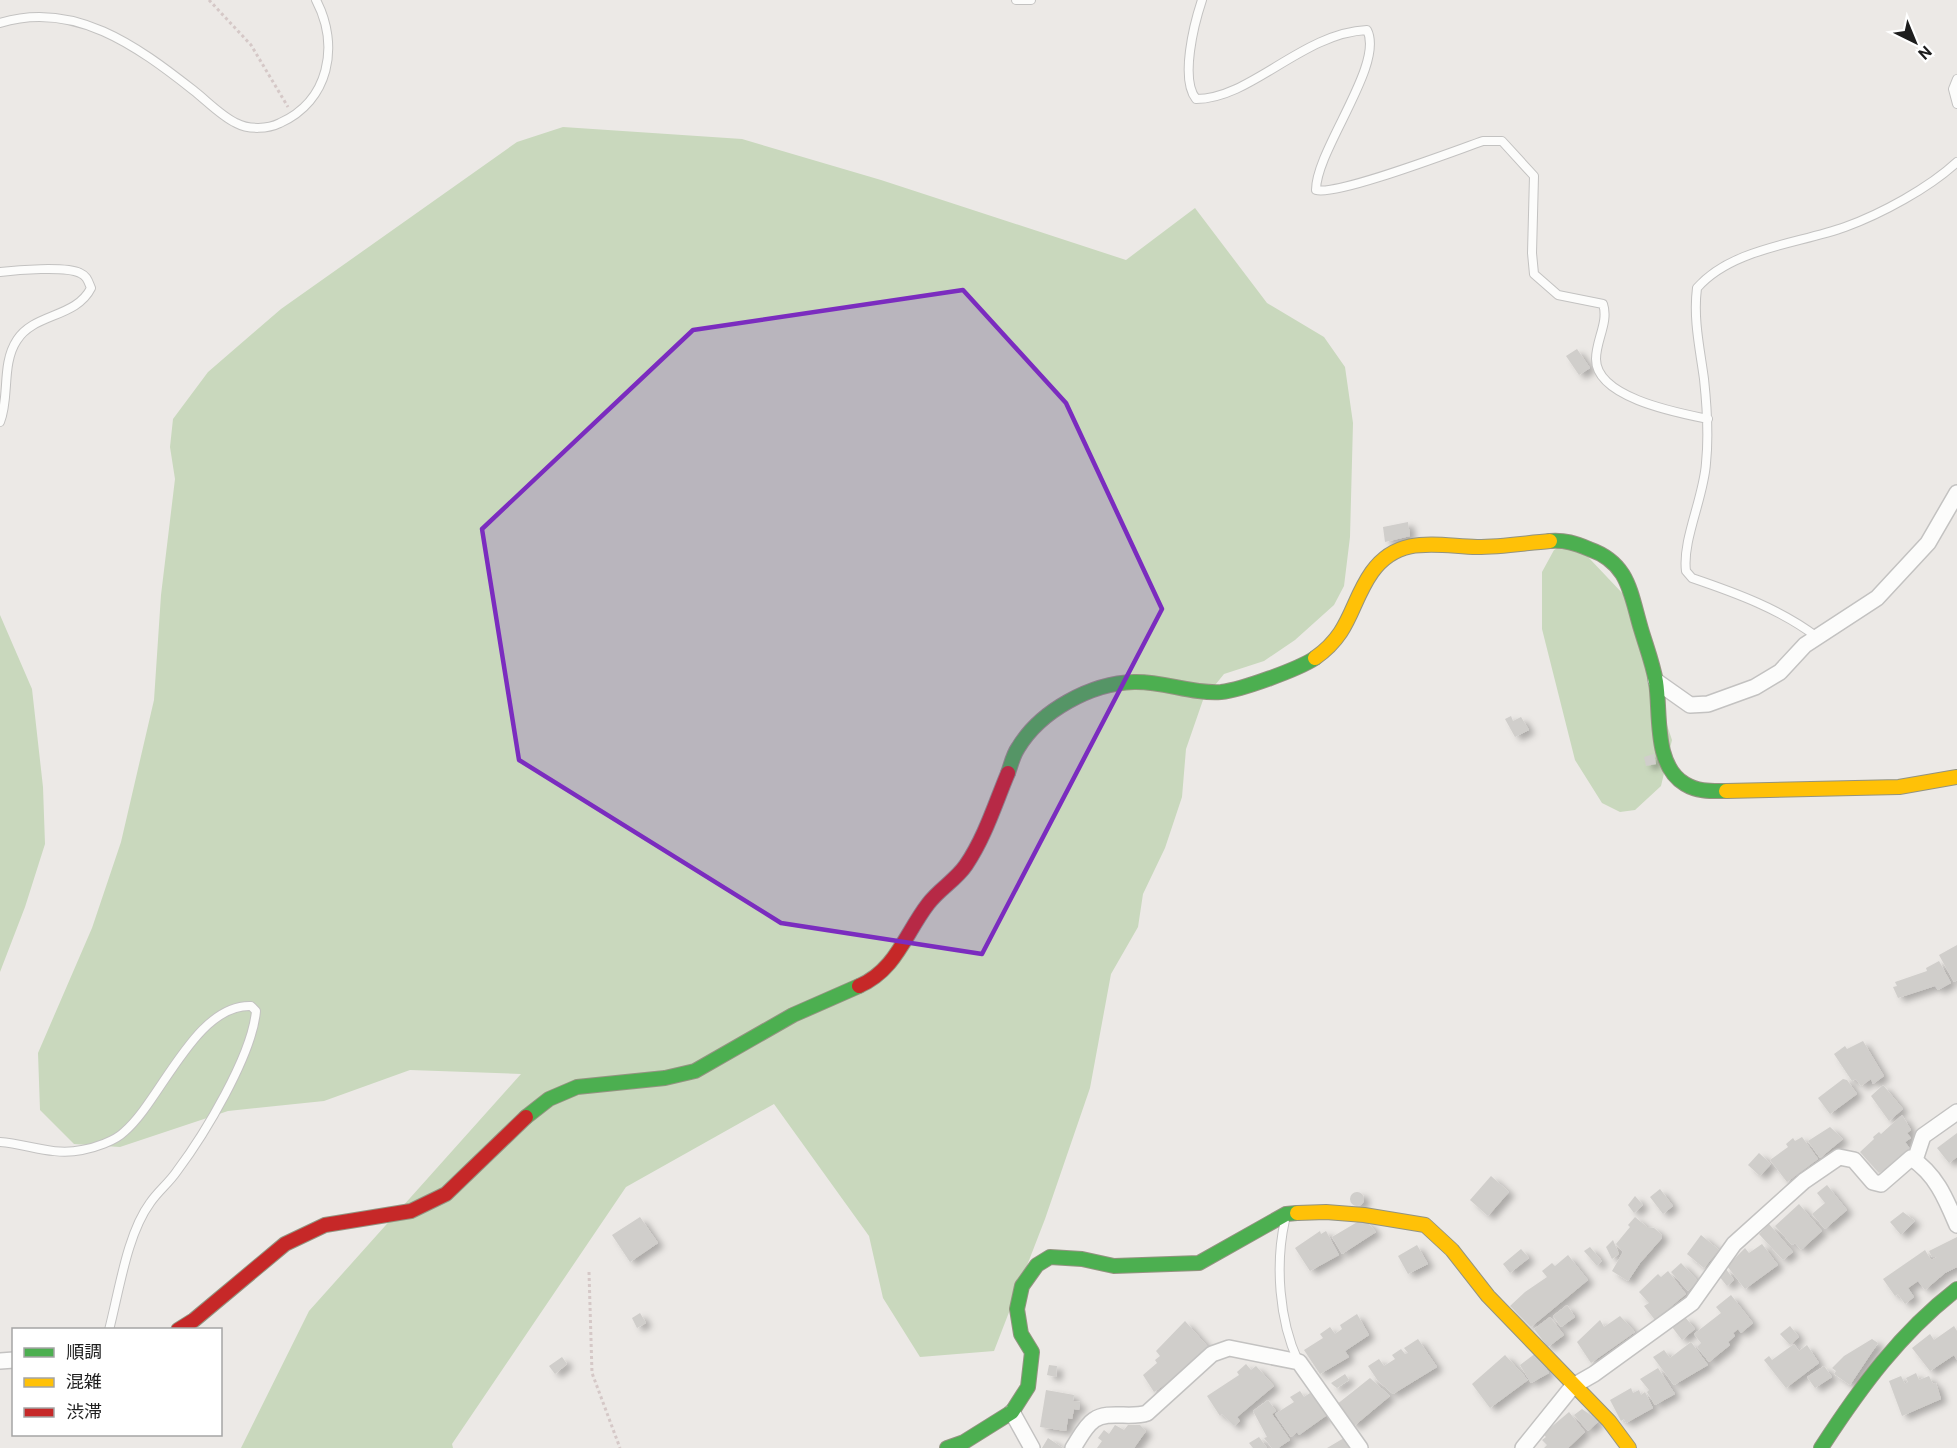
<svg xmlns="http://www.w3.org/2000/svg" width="1957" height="1448" font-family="Roboto,'Noto Sans JP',sans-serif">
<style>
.forest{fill:#c9d8bd}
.building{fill:#d0cecb;filter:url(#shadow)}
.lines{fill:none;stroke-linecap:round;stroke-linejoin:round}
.lane-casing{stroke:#c3c2c1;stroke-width:10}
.street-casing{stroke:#c3c2c1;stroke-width:18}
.fast-casing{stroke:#939380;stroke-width:16}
.slow-casing{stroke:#939380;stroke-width:16}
.jam-casing{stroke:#939380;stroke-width:16}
.path{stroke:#d5c8c7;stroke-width:3;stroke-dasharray:3 3;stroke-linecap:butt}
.lane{stroke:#fcfcfb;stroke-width:8}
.street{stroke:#fcfcfb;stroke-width:15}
.fast{stroke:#4caf50;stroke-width:14}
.slow{stroke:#ffc107;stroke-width:14}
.jam{stroke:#c62828;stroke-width:14}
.marked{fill:#7b2cbf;fill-opacity:0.2;stroke:#7b2cbf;stroke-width:4.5;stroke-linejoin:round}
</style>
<defs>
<filter id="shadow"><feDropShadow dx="6" dy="4" stdDeviation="3" flood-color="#0004"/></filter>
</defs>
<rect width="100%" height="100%" fill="#ece9e6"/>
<path class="forest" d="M563 127 742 139 881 180 1126 260 1195 208 1267 303 1324 337 1345 367 1353 423 1350 537 1344 586 1334 605 1295 640 1264 661 1224 674 1203 700 1186 749 1182 797 1165 848 1143 894 1138 927 1111 974 1090 1088 1045 1219 994 1351 920 1357 883 1298 869 1236 774 1104 626 1187 452 1444 453 1448H241L309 1311 521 1074 410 1070 324 1101 228 1111 120 1147 74 1144 40 1110 38 1053 92 928 121 842 154 700 161 595 175 479 170 447 173 419 208 372 281 309 517 142Z
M1572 540 1624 595 1672 740 1661 786 1635 810 1620 812 1602 803 1575 760 1542 629V572L1554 550Z
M0 615 32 689 43 787 45 844 25 907 0 972Z"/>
<path class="building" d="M1577 349 1590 368 1579 375 1566 356Z
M1408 522 1410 536 1385 542 1383 527Z
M1511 716 1513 721 1521 717 1529 730 1515 737 1505 719Z
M1654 754 1656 764 1646 766 1644 757Z
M1957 945V980L1954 982 1939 955Z
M1939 961 1951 983 1938 990 1935 986 1898 998 1893 987 1897 986 1895 982 1927 971 1926 968Z
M1863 1041 1884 1076 1873 1084 1871 1079 1861 1086 1856 1079 1852 1081 1834 1054 1845 1046 1847 1049Z
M1843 1079 1847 1080 1857 1094 1830 1114 1818 1098Z
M1883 1085 1903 1109 1889 1121 1871 1096Z
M1902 1115 1911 1130 1907 1133 1911 1138 1905 1142 1911 1150 1879 1173 1860 1152 1874 1139 1873 1137 1879 1132 1881 1134Z
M1830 1127 1843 1139 1820 1158 1808 1141Z
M1957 1133V1157L1949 1163 1937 1148Z
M1802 1137 1818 1159 1787 1182 1770 1160 1788 1147 1786 1144 1793 1138 1795 1141Z
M1759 1153 1771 1164 1760 1176 1748 1165Z
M1491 1176 1509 1192 1488 1216 1470 1200Z
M1827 1185 1847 1210 1825 1229 1812 1214 1825 1203 1817 1193Z
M1660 1189 1673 1206 1663 1214 1650 1197Z
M1350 1199a7 7 0 1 1 14 0a7 7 0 1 1-14 0Z
M1635 1196 1643 1205 1634 1213 1628 1205Z
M1799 1204 1822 1231 1801 1250 1795 1243 1792 1245 1775 1226Z
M1903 1212 1915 1221 1901 1235 1890 1222Z
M640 1217 658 1243 630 1262 612 1235Z
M1635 1217 1647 1227 1654 1228 1662 1235V1238L1640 1263 1628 1281 1612 1271 1623 1252 1616 1244 1630 1227 1628 1225Z
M1359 1221 1367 1222 1376 1232 1342 1254 1332 1237Z
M1769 1224 1793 1252 1783 1260 1759 1234Z
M1320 1231 1321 1234 1326 1231 1339 1255 1310 1271 1295 1248Z
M1701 1235 1719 1250 1704 1268 1687 1254Z
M1957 1237V1267L1945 1273 1925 1290 1918 1281 1908 1288 1914 1297 1905 1304 1898 1294 1895 1296 1883 1279 1925 1250 1931 1260 1937 1257H1932L1929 1251Z
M1613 1240 1619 1254 1612 1259 1606 1247Z
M1762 1244 1778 1265 1745 1289 1727 1266 1745 1248 1749 1253Z
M1417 1245 1428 1264 1408 1274 1398 1256Z
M1590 1247 1602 1261 1597 1266 1584 1251Z
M1521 1249 1529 1258 1510 1273 1503 1264Z
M1568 1255 1588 1280 1531 1327 1510 1306 1525 1292 1547 1277 1542 1271 1552 1263 1555 1266Z
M1681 1263 1698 1281 1688 1291 1671 1272Z
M1726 1269 1734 1280 1727 1286 1719 1276Z
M1668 1271 1686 1294 1655 1320 1644 1306 1649 1303 1639 1292 1658 1274 1661 1277Z
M1731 1295 1753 1323 1741 1333 1738 1329 1733 1333 1735 1336 1728 1342 1730 1345 1709 1362 1697 1347 1701 1343 1694 1334 1721 1313 1716 1307Z
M1567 1305 1575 1317 1561 1327 1553 1316Z
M640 1313 646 1323 637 1328 632 1318Z
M1357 1314 1369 1335 1345 1351 1349 1357 1320 1374 1304 1350 1323 1338 1320 1334 1330 1327 1335 1334 1342 1329 1340 1325Z
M1620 1316 1635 1332 1591 1363 1577 1342 1600 1320 1604 1327Z
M1550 1317 1564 1335 1548 1347 1534 1329Z
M1685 1317 1695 1329 1682 1340 1672 1327Z
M1185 1321 1208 1347 1179 1375 1154 1392 1143 1375 1157 1363 1155 1360 1160 1356 1156 1351Z
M1790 1326 1799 1337 1790 1345 1780 1334Z
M1954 1326 1957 1331V1360L1954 1355 1930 1371 1912 1348 1930 1334 1934 1340Z
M1418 1339 1437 1367 1393 1394 1378 1381 1368 1366 1379 1359 1384 1366 1395 1359 1392 1355 1401 1349 1405 1354 1408 1353 1404 1348Z
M1872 1339 1878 1343 1850 1385 1834 1374 1836 1371 1832 1368 1844 1356Z
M1691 1342 1708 1365 1674 1385 1653 1357 1664 1350 1670 1358Z
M1794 1344 1799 1351 1807 1345 1819 1363 1786 1388 1764 1360 1769 1356 1772 1360Z
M1536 1353 1549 1373 1531 1383 1520 1365Z
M1505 1355 1528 1380 1490 1408 1472 1384Z
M562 1357 567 1364 555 1374 549 1366Z
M1246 1364 1251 1370 1256 1366 1274 1386 1237 1417 1240 1421 1234 1426 1222 1414 1220 1416 1207 1396 1239 1375 1237 1372Z
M1049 1365 1057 1366 1056 1377 1047 1375Z
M1824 1366 1832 1377 1815 1388 1807 1377Z
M1658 1368 1675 1394 1655 1405 1647 1392 1649 1390 1640 1379Z
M1916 1373 1919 1380 1929 1376 1933 1384 1936 1383 1941 1399 1902 1416 1889 1381 1901 1376 1905 1384 1908 1382 1906 1378Z
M1345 1374 1349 1380 1337 1388 1333 1385 1331 1383Z
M1370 1378 1390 1396 1354 1426 1336 1405Z
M1631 1388 1633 1393 1639 1390 1641 1395 1645 1392 1653 1408 1626 1423 1624 1419 1621 1421 1610 1400Z
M1046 1390 1074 1395 1073 1401 1080 1402 1079 1410 1074 1409 1072 1419 1068 1418 1066 1431 1040 1427Z
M1300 1391 1304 1397 1310 1393 1327 1415 1299 1435 1297 1432 1291 1437 1275 1414 1294 1402 1290 1397Z
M1268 1400 1276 1411 1272 1414 1290 1440 1278 1448H1272L1264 1438 1267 1437 1253 1411Z
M1582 1409 1599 1421 1588 1431 1574 1415Z
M1569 1412 1585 1432 1568 1448H1544L1547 1445 1542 1440 1546 1437 1543 1434Z
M1115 1425 1124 1430 1128 1425H1140L1146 1431 1134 1448H1097L1102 1441 1098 1438 1104 1430 1109 1434Z
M1259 1437 1267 1448H1253L1249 1443Z
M1048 1438 1063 1448H1042Z
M1344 1438 1351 1448H1327Z"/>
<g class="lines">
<defs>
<path id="lane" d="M1016 0H1031
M1202 0C1194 24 1180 79 1196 99 1251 99 1302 33 1367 30 1385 64 1316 150 1316 190 1337 196 1454 151 1483 141H1502L1534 176 1532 253 1534 274 1558 295 1603 304C1609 322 1596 340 1596 359 1596 398 1679 413 1708 419
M0 23C74 0 137 46 193 90 206 100 221 116 236 123 249 130 268 129 280 123 329 101 340 46 316 0
M1957 79 1953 89 1957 104
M0 272C16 270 66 266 80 273 87 276 88 281 91 288 76 318 34 313 17 340 1 364 10 397 0 422
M1817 637C1780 609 1736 593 1692 578L1686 571C1682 540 1704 497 1706 463 1709 435 1707 407 1704 379 1700 349 1693 319 1697 288 1732 248 1798 244 1845 227 1881 214 1929 188 1957 162
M0 1142C28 1144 52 1156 82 1150 94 1148 115 1141 124 1132 161 1101 195 1004 251 1006L256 1011C252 1056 204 1135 177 1171 169 1183 158 1191 150 1203 127 1234 119 1292 109 1330
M1285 1220C1275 1264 1279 1320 1298 1361"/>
<path id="street" d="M1656 681 1690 705 1708 704 1755 687 1780 672 1805 645 1877 598 1928 543 1957 493
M1915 1160 1923 1136 1957 1112
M0 1361 14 1360
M1012 1412 1032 1448
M1073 1448C1079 1439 1085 1426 1094 1420 1108 1410 1131 1419 1147 1413L1212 1354 1229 1348 1299 1362 1360 1448
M1523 1448 1573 1386 1594 1374 1692 1303 1734 1244 1804 1181 1839 1157 1854 1160 1873 1182 1881 1184 1911 1158C1936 1174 1946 1199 1957 1225"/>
<path id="fast" d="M1550 541C1565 540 1575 543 1589 549 1629 563 1630 592 1641 629 1646 646 1653 664 1656 682 1661 713 1653 765 1685 784 1698 792 1712 791 1726 791
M1008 773C1011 765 1013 755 1018 748 1040 711 1091 683 1134 682 1163 681 1192 694 1221 692 1241 690 1299 669 1315 658
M526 1117 549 1099 577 1087 665 1078 695 1071 793 1015 859 986
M947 1448 964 1442 1012 1412 1028 1387 1032 1352 1021 1334 1017 1309 1022 1286 1037 1265 1050 1257 1082 1259 1114 1266 1199 1263 1286 1214 1297 1213
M1821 1448C1860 1388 1900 1333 1957 1289"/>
<path id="slow" d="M1315 658C1352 632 1350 603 1372 572 1399 534 1438 546 1477 547 1501 547 1526 543 1550 541
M1726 791 1899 787 1957 777
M1297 1213 1326 1212 1364 1215 1425 1225 1452 1250 1488 1296 1609 1421 1629 1448"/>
<path id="jam" d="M859 986C896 970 905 934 928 904 939 889 956 880 966 865 985 837 995 804 1008 773
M178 1330 194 1320 285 1244 325 1225 411 1211 446 1194 526 1117"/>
</defs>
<use href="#lane" class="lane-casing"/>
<use href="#street" class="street-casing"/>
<use href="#fast" class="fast-casing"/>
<use href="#slow" class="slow-casing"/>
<use href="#jam" class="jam-casing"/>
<path class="path" d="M209 0 251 45 288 107
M589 1272 592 1373 620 1448"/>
<use href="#lane" class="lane"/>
<use href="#street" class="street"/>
<use href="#fast" class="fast"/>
<use href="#slow" class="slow"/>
<use href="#jam" class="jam"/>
</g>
<path class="marked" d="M963 290 1066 403 1162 609 982 954 781 923 519 760 482 529 693 330Z"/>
<rect x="12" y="1328" width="210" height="108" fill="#ffffff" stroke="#a5a5a5" stroke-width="1.5"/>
<rect x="24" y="1348" width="30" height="9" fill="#4caf50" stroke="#a5a5a5" stroke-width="1.5"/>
<text x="66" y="1358" font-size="18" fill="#1e1e1e">順調</text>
<rect x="24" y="1378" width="30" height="9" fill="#ffc107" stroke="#a5a5a5" stroke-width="1.5"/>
<text x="66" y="1388" font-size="18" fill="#1e1e1e">混雑</text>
<rect x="24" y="1408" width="30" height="9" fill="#c62828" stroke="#a5a5a5" stroke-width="1.5"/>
<text x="66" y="1418" font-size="18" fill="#1e1e1e">渋滞</text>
<g transform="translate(1915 42) rotate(137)" stroke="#ffffff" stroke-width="4.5" paint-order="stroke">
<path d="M0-4.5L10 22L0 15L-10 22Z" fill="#1e1e1e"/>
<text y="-9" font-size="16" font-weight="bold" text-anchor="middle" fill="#1e1e1e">N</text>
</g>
</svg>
